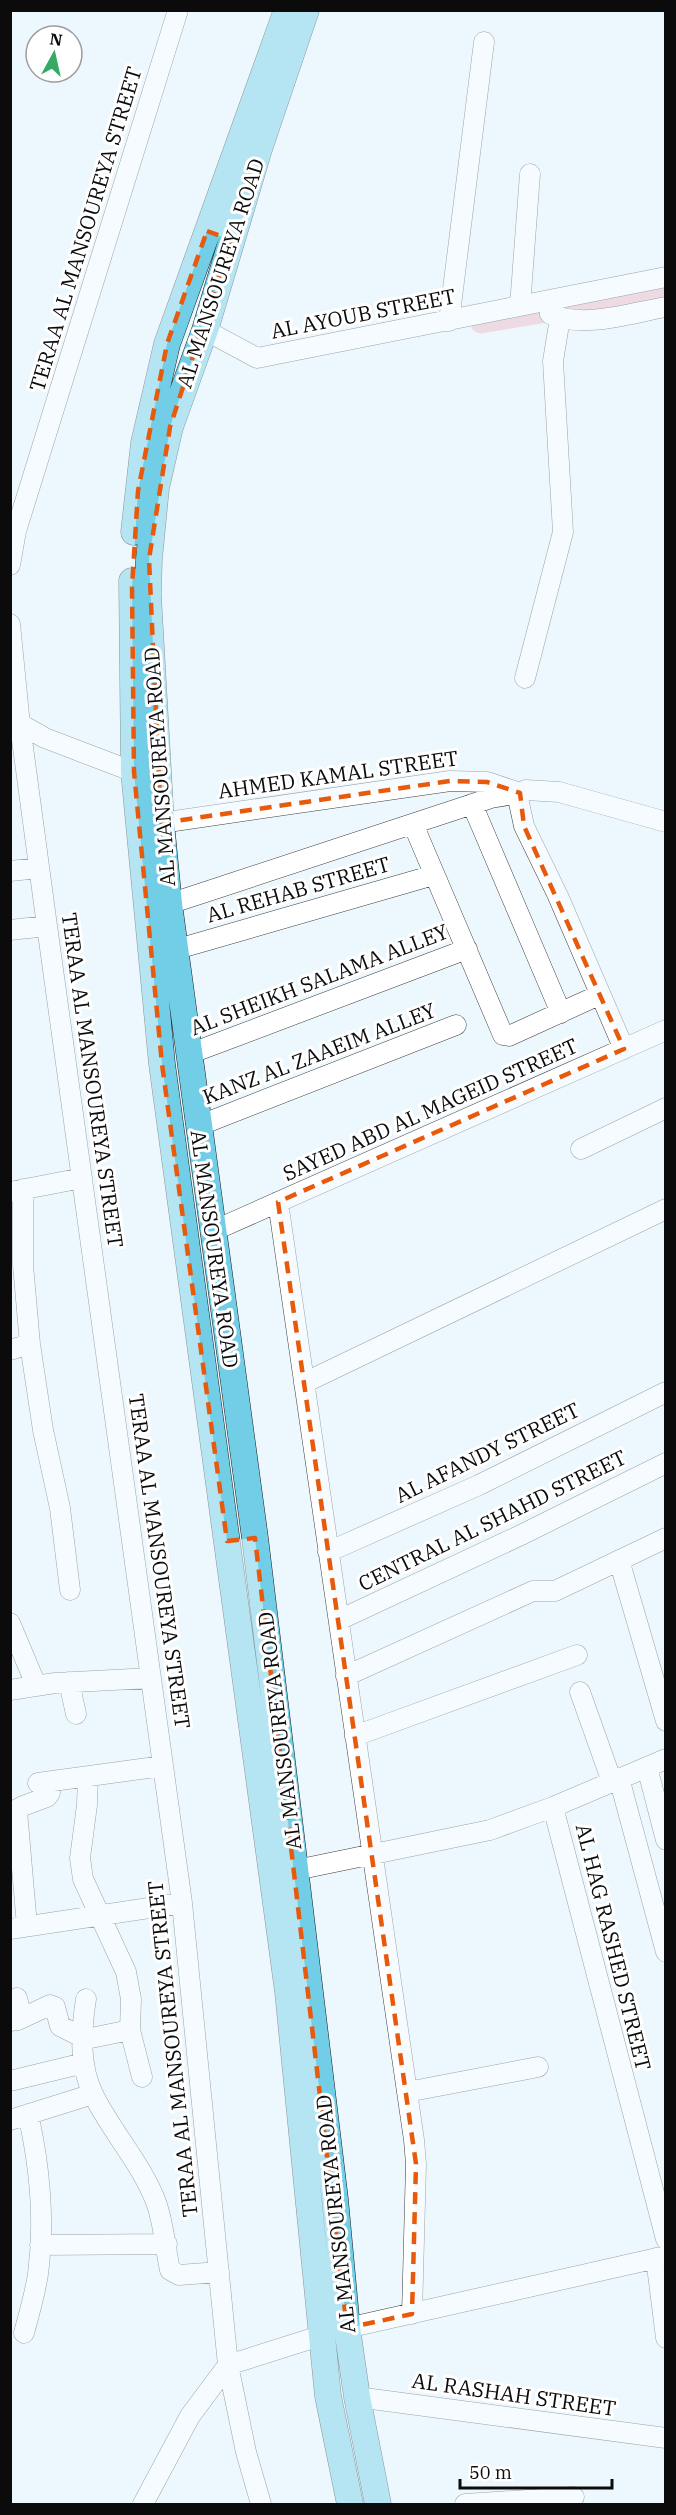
<svg xmlns="http://www.w3.org/2000/svg" width="676" height="2515" font-family="'IBM Plex Serif',serif">
<style>
.lines{fill:none;stroke-linecap:round;stroke-linejoin:round}
.canal{stroke:#eeb7c0;stroke-width:21}
.minor-casing{stroke:#3e3e3e;stroke-width:21}
.major-casing{stroke:#1c1c1c;stroke-width:27}
.minor{stroke:#fff;stroke-width:20}
.major{stroke:#72cde7;stroke-width:26}
.marked{fill:none;stroke:#e8590c;stroke-width:4.5;stroke-dasharray:12 8;stroke-linejoin:round}
.labels{text-anchor:middle;dominant-baseline:central;stroke-width:6;stroke-linejoin:round;paint-order:stroke}
.street-label{font-size:21px;fill:#0b0b0b;stroke:#fff}
</style>
<rect width="100%" height="100%" fill="#ecf8fd"/>
<g class="lines">
<path class="canal" d="M481 323 666 292"/>
<defs>
<path id="minor" d="M520 306 530 174
M550 314C584 329 630 313 666 307
M449 321 484 42
M205 330 257 358 666 277
M10 565 16 531 178 10
M10 624 20 725 47 926 182 1903 228 2365 246 2452 261 2504
M525 678 563 532 553 361 560 318
M13 720 45 738 134 772
M472 804 561 1013
M161 823 450 781 487 782 517 792
M413 824 503 1035 509 1036 520 1031 599 995
M10 871 39 868
M169 904 491 798 520 793
M10 930 47 926
M174 950 434 875
M624 1049 558 896 524 826 518 798 520 793 526 790 559 792 666 822
M189 1054 467 949
M198 1126 456 1025
M581 1149 666 1108
M23 1189V1265L30 1344 43 1430 60 1508 70 1590
M10 1192 82 1178
M278 1202 414 2140 416 2164 412 2314
M213 1231 666 1030
M10 1350 30 1344
M304 1383 666 1209
M328 1552 479 1485 666 1392
M619 1560 666 1721
M339 1620 521 1535 666 1463
M10 1623 36 1685
M346 1676 533 1591H555L666 1538
M69 1682 76 1714
M10 1690 55 1683 151 1678
M580 1692 612 1782
M355 1736 577 1655
M647 1767 666 1840
M88 1776 87 1805 80 1858 83 1879 126 1972 131 1999 130 2030 142 2077
M619 1778 666 1952
M38 1783 163 1766
M553 1807 666 2239
M17 1811 27 1926
M10 1813 23 1806 47 1797 50 1793V1782
M296 1870 490 1830 553 1807 666 1759
M10 1929 182 1903
M17 1998 22 2018
M86 1999C81 2031 79 2065 93 2094 111 2131 141 2163 156 2202 164 2224 165 2247 170 2270L179 2275 219 2272
M10 2021 18 2020 50 2005 55 2007 60 2026 86 2039 130 2030
M10 2081 84 2063
M407 2092 538 2067
M10 2120 93 2094
M40 2245 167 2244
M656 2258 666 2338
M347 2328 666 2256
M24 2333C29 2314 35 2294 38 2274 45 2220 40 2167 28 2114
M357 2397 666 2438
M143 2504 190 2416 228 2365 323 2335
M465 2504 574 2497"/>
<path id="major" d="M306 10 259 149 205 330 170 427 156 488 149 559 148 595 161 823 169 904 255 1538 335 2199 347 2328 357 2397 378 2504
M134 532 144 443 167 344 287 10
M132 581 134 772 162 1064 288 1992 328 2396 350 2504"/>
</defs>
<use href="#minor" class="minor-casing"/>
<use href="#major" class="major-casing"/>
<use href="#minor" class="minor"/>
<use href="#major" class="major"/>
</g>
<path d="M0 0H676V2515H0ZM207 231 231 240 170 427 149 559 161 823 450 781 487 782 520 793 524 826 624 1049 278 1202 416 2164 412 2314 347 2328 255 1538 227 1541 162 1064 134 772 132 587 138 491 167 344Z" fill="#ecf8fd" fill-opacity=".55" fill-rule="evenodd"/>
<path class="marked" d="M207 231 231 240 170 427 149 559 161 823 450 781 487 782 520 793 524 826 624 1049 278 1202 416 2164 412 2314 347 2328 255 1538 227 1541 162 1064 134 772 132 587 138 491 167 344Z"/>
<g class="labels">
<g class="street-label">
<text transform="translate(85 229) rotate(-73)">TERAA AL MANSOUREYA STREET</text>
<text transform="translate(220 273) rotate(-72)">AL MANSOUREYA ROAD</text>
<text transform="translate(363 313) rotate(-11)">AL AYOUB STREET</text>
<text transform="translate(159 767) rotate(-94)">AL MANSOUREYA ROAD</text>
<text transform="translate(338 774) rotate(-8)">AHMED KAMAL STREET</text>
<text transform="translate(298 889) rotate(-16)">AL REHAB STREET</text>
<text transform="translate(319 979) rotate(-21)">AL SHEIKH SALAMA ALLEY</text>
<text transform="translate(319 1053) rotate(-21)">KANZ AL ZAAEIM ALLEY</text>
<text transform="translate(93 1080) rotate(82)">TERAA AL MANSOUREYA STREET</text>
<text transform="translate(430 1109) rotate(-24)">SAYED ABD AL MAGEID STREET</text>
<text transform="translate(215 1249) rotate(82)">AL MANSOUREYA ROAD</text>
<text transform="translate(487 1452) rotate(-26)">AL AFANDY STREET</text>
<text transform="translate(492 1520) rotate(-26)">CENTRAL AL SHAHD STREET</text>
<text transform="translate(160 1561) rotate(82)">TERAA AL MANSOUREYA STREET</text>
<text transform="translate(279 1731) rotate(-97)">AL MANSOUREYA ROAD</text>
<text transform="translate(614 1947) rotate(76)">AL HAG RASHED STREET</text>
<text transform="translate(172 2049) rotate(-96)">TERAA AL MANSOUREYA STREET</text>
<text transform="translate(335 2214) rotate(-96)">AL MANSOUREYA ROAD</text>
<text transform="translate(514 2394) rotate(8)">AL RASHAH STREET</text>
</g>
</g>
<rect width="676" height="2515" fill="none" stroke="#0b0b0b" stroke-width="24"/>
<g transform="translate(54 54) rotate(8)"><circle r="28" fill="#ffffff" stroke="#9d9d9d" stroke-width="1.5"/>
<path d="M0-4.5L10 22L0 15L-10 22Z" fill="#36a965"/>
<text y="-9" font-size="16" font-weight="bold" text-anchor="middle" fill="#0b0b0b">N</text>
</g>
<path d="M460 2479v9h152v-9" fill="none" stroke="#0b0b0b" stroke-width="3"/>
<text x="469" y="2479" font-size="18" fill="#0b0b0b" stroke="#ffffff" stroke-width="4.5" paint-order="stroke">50 m</text>
</svg>
